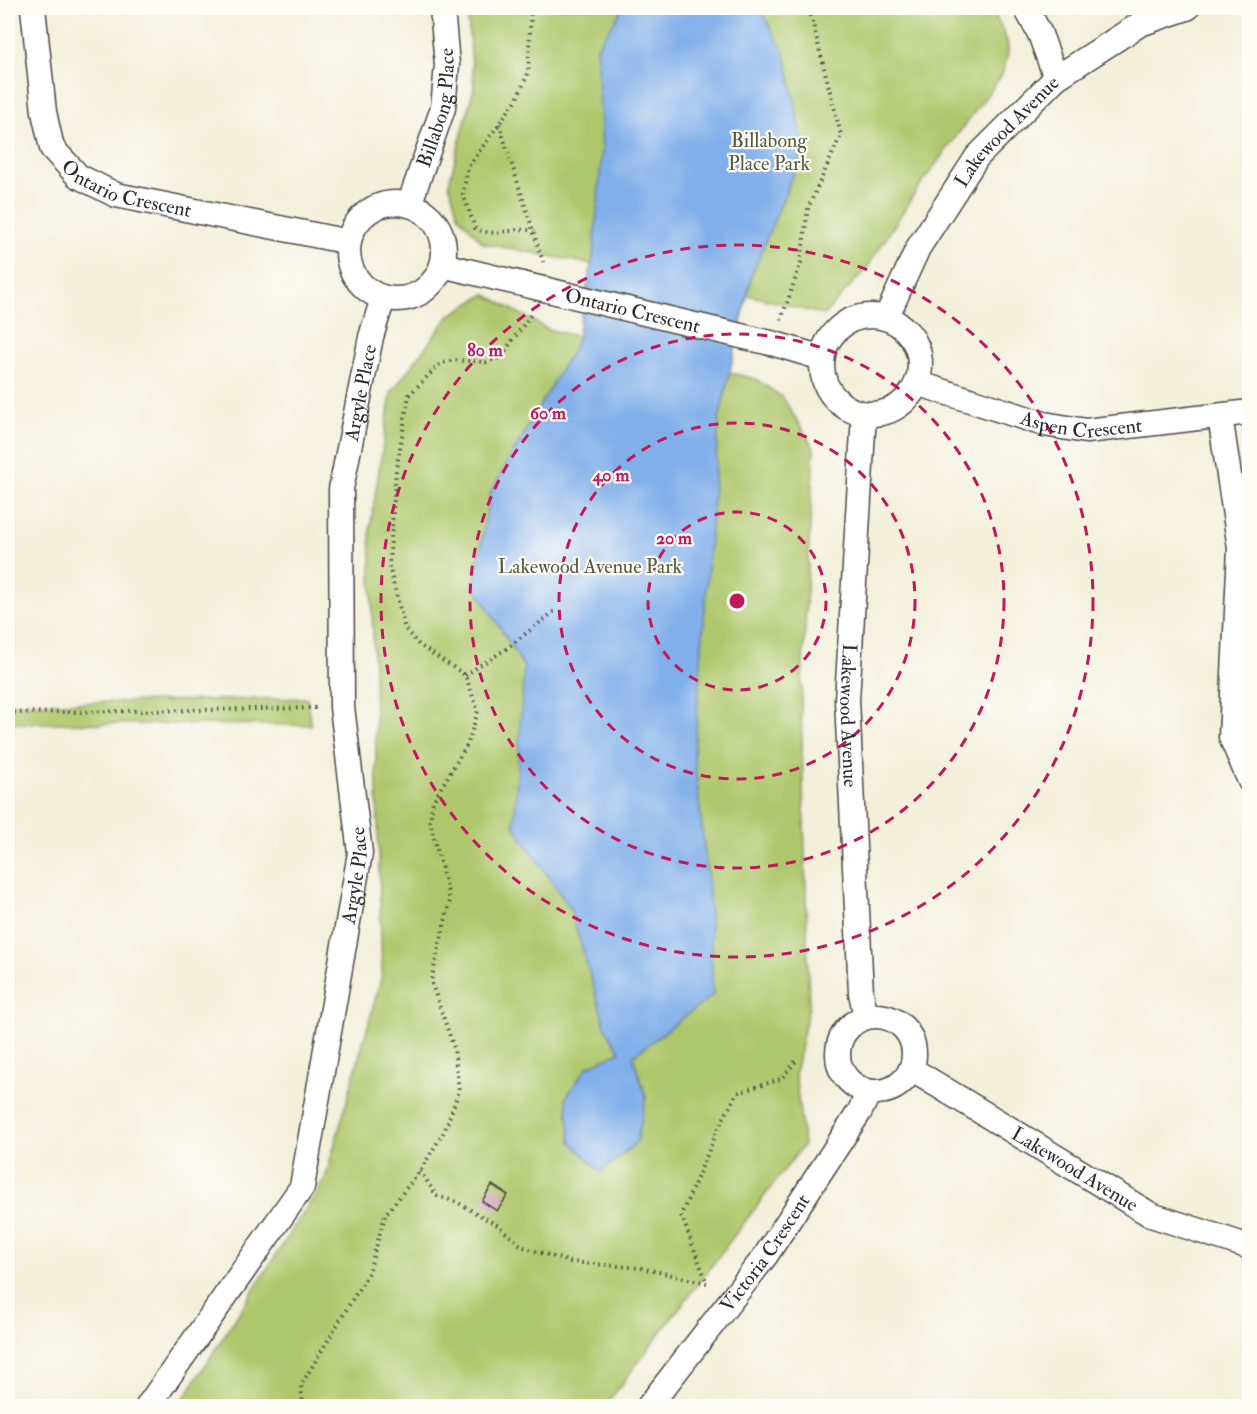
<svg xmlns="http://www.w3.org/2000/svg" width="1257" height="1414" font-family="'IM FELL Double Pica',serif">
<style>
.green{fill:#afc76c;stroke:#6d794c;stroke-width:1.5}
.water{fill:#80afea;stroke:#566d8a;stroke-width:1.5}
.building{fill:#d09eba}
.lines{fill:none;stroke-linecap:round;stroke-linejoin:round}
.minor-casing{stroke:#494845;stroke-width:27}
.path{stroke:#494845;stroke-width:4;stroke-dasharray:1.5 4.5;stroke-linecap:butt}
.minor{stroke:#fff;stroke-width:24}
.ring{fill:none;stroke:#c2185b;stroke-width:3;stroke-dasharray:10 8}
.labels{text-anchor:middle;dominant-baseline:central;stroke-width:4.5;stroke-linejoin:round;paint-order:stroke}
.street-label{font-size:20px;fill:#2b2b2b;stroke:#fdfcf7}
.park-label{font-size:20px;fill:#535a3e;stroke:#fdfcf7}
.centre{fill:#c2185b;stroke:#fdfcf7;stroke-width:3}
.ring-label{font-size:18px;text-anchor:middle;font-weight:bold;fill:#c2185b;stroke:#fdfcf7;stroke-width:4.5;stroke-linejoin:round;paint-order:stroke}
</style>
<rect width="100%" height="100%" fill="#fdfcf7"/>
<filter id="ink" filterUnits="userSpaceOnUse"><feTurbulence type="fractalNoise" baseFrequency=".0167" numOctaves="2"/><feDisplacementMap in="SourceGraphic" scale="12" xChannelSelector="R" yChannelSelector="G"/><feConvolveMatrix kernelMatrix="1 2 1 2 8 2 1 2 1" color-interpolation-filters="sRGB"/></filter>
<filter id="wash" filterUnits="userSpaceOnUse"><feTurbulence type="fractalNoise" baseFrequency=".008" numOctaves="4" result="noise"/><feDisplacementMap in="SourceGraphic" scale="24" xChannelSelector="R" yChannelSelector="G"/><feGaussianBlur stdDeviation="1.35" result="paint"/><feColorMatrix in="noise" values="0 0 0 0 0 0 0 0 0 0 0 0 0 0 0 0 0 1.4 0 .05"/><feComposite in="paint" operator="in"/></filter>
<g filter="url(#wash)">
<rect width="100%" height="100%" fill="#f3efda"/>
<path class="green" d="M467 8H991C1006 36 1015 45 1001 76L918 188 867 268 824 315 761 298 483 243 458 215 449 183 474 88Z
M485 294 547 329 756 379 783 398 814 448 801 706 809 1006 795 1074 804 1144 605 1406H179L325 1179 382 975 370 529 391 393 450 315Z
M307 698 311 725 10 723V704Z"/>
<path class="water" d="M623 8H760L786 57 804 148 752 274 719 419 694 755 709 892 713 995 633 1056 646 1097 637 1142 601 1172 571 1142 566 1097 587 1067 620 1052 606 1029 570 908 514 826 524 667 474 585 490 493 576 343 593 257 602 151 597 47Z"/>
<g id="blocks">
<path class="building" d="M492 1185 508 1195 497 1211 482 1201Z"/>
</g>
</g>
<g filter="url(#ink)">
<use href="#blocks" fill-opacity="0" stroke="#494845" stroke-width="1.5"/>
<g class="lines">
<defs>
<g id="minor">
<path id="s1" d="M33 8 44 112 52 148 78 176 116 195 349 242"/>
<path d="M1026 8 1040 34 1056 78"/>
<circle cx="396" cy="251" r="48"/>
<path id="s2" d="M409 205 443 108 447 65 442 8"/>
<path id="s3" d="M442 265 775 344 822 358"/>
<circle cx="871" cy="365" r="49"/>
<path id="s4" d="M886 318 918 248 977 157 1056 78 1140 24 1187 8"/>
<path id="s5" d="M917 383 1044 424 1086 431 1250 412"/>
<path id="s6" d="M864 414 847 700 861 993 866 1017"/>
<path d="M1220 416 1240 548 1231 737 1250 781"/>
<circle cx="876" cy="1054" r="38"/>
<path id="s7" d="M911 1069 1151 1215 1250 1247"/>
<path id="s8" d="M148 1406 302 1187 360 853 342 707 341 489 371 337 383 298"/>
<path id="s9" d="M649 1406 766 1255 860 1111 869 1092"/>
</g>
</defs>
<use href="#minor" class="minor-casing"/>
<path class="path" d="M531 8 528 73 517 99 468 167 463 194 475 228C495 239 513 226 534 231
M499 124 543 262
M781 320 801 262 808 208 841 135 809 8
M465 675 506 649 556 610
M8 713 317 708
M420 1171 437 1196 457 1202 497 1225 523 1247 570 1262 641 1268 707 1283 681 1215 719 1127 737 1093 781 1079 796 1061
M303 1406 301 1385 369 1272 385 1215 420 1171 445 1130 459 1091 454 1048 431 981 450 901 430 822 433 801 468 743 478 711 465 675 419 645 405 629 389 566 396 471 409 395 440 364 453 360 486 362 500 358 532 313"/>
<use href="#minor" class="minor"/>
</g>
</g>
<g class="ring">
<circle cx="737" cy="601" r="89"/>
<circle cx="737" cy="601" r="178"/>
<circle cx="737" cy="601" r="267"/>
<circle cx="737" cy="601" r="356"/>
</g>
<g class="labels">
<g class="street-label">
<text stroke="none"><textPath href="#s2" startOffset="102">Billabong Place</textPath></text>
<text stroke="none"><textPath href="#s4" startOffset="224">Lakewood Avenue</textPath></text>
<text stroke="none"><textPath href="#s1" startOffset="230">Ontario Crescent</textPath></text>
<text stroke="none"><textPath href="#s3" startOffset="196">Ontario Crescent</textPath></text>
<text stroke="none"><textPath href="#s8" startOffset="1070">Argyle Place</textPath></text>
<text stroke="none"><textPath href="#s5" startOffset="171">Aspen Crescent</textPath></text>
<text stroke="none"><textPath href="#s6" startOffset="302">Lakewood Avenue</textPath></text>
<text stroke="none"><textPath href="#s8" startOffset="584">Argyle Place</textPath></text>
<text stroke="none"><textPath href="#s7" startOffset="192">Lakewood Avenue</textPath></text>
<text stroke="none"><textPath href="#s9" startOffset="192">Victoria Crescent</textPath></text>
</g>
<g class="park-label">
<text x="769" y="140">Billabong<tspan x="769" dy="23">Place Park</tspan></text>
<text x="590" y="566">Lakewood Avenue Park</text>
</g>
</g>
<circle cx="737" cy="601" r="9" class="centre"/>
<g class="ring-label">
<text x="485" y="356">80 m</text>
<text x="548" y="419">60 m</text>
<text x="611" y="481">40 m</text>
<text x="674" y="544">20 m</text>
</g>
<rect width="1257" height="1414" fill="none" stroke="#fdfcf7" stroke-width="30"/>
</svg>
